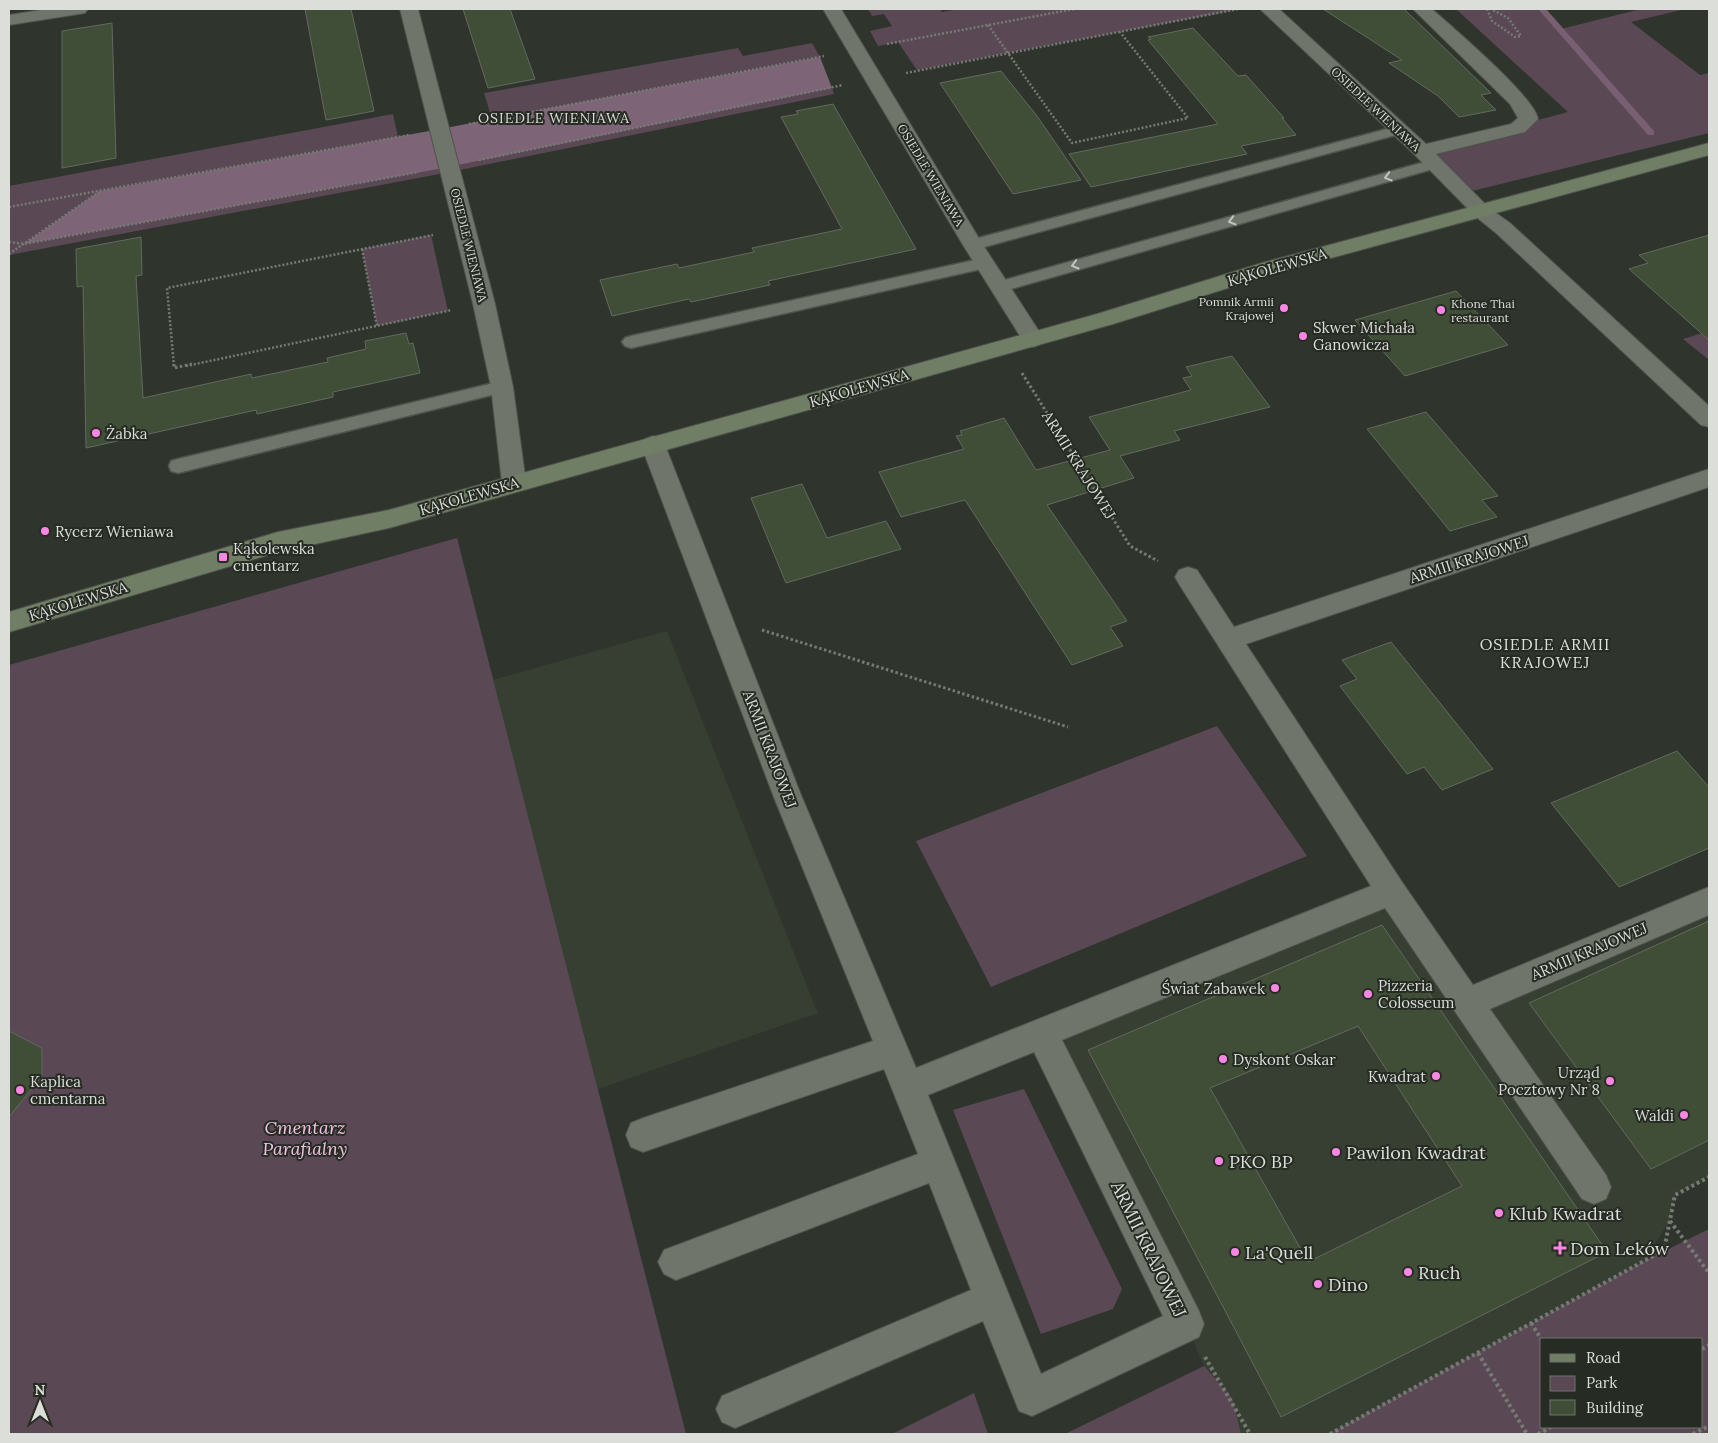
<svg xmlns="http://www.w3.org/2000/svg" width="1718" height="1443" font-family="Lora,serif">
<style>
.built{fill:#373f32}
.green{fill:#5a4855;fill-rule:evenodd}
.forest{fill:#7d6476}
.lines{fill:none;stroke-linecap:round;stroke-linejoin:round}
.stream{fill:#785f71;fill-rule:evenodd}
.building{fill:#404e37;stroke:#636960;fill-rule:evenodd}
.lane-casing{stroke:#4f524c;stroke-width:3}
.street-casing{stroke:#4f524c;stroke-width:2}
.secondary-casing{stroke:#4f524c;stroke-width:2}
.path-far2{stroke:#767a74;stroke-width:2.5;stroke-dasharray:2 2;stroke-linecap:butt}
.path-far1{stroke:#767a74;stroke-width:3;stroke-dasharray:2.5 2.5;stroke-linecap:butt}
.path{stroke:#767a74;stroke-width:4;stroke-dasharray:3 3;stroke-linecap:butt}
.lane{fill:#6f756b;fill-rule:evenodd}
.street{fill:#6f756b;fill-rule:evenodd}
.secondary{fill:#6f7e65;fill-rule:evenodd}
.oneway{stroke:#c0c4be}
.poi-dot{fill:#fc86e3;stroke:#262b23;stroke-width:2}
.labels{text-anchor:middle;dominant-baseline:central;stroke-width:4;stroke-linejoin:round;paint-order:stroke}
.far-street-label{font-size:12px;fill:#dbded9;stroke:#262b23}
.far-poi-label{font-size:12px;fill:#dbded9;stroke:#262b23;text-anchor:end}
.far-neighbourhood-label{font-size:14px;letter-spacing:1px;fill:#dbded9;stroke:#262b23}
.street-label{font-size:15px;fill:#dbded9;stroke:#262b23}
.poi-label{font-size:15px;fill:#dbded9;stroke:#262b23;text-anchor:start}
.neighbourhood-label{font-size:16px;letter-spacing:1px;fill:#dbded9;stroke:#262b23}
.near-park-label{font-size:18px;font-style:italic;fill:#f1c1e4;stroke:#262b23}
.near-poi-label{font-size:18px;fill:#dbded9;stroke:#262b23;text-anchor:start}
.near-street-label{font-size:18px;fill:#dbded9;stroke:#262b23}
</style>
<rect width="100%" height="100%" fill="#2f352d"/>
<path class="built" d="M667 631 818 1014 806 1017 598 1089 493 680Z
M1391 892 1469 1001 1709 901V1177L1675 1195 1670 1220 1644 1261 1330 1434H1233L1186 1324 1042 1034Z"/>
<path class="green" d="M868 9H940L942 12 958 9H1241L917 70 898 42 878 46 870 31 892 26 884 14 872 16Z
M1456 9H1542L1561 29 1641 9H1685L1631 22 1700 75 1709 73V133L1464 193 1422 151 1568 112Z
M812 43 820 57 492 119 484 93 738 48 743 56Z
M832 88 834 94 450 172 9 255V186L393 114 398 137 100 191 449 167Z
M431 235 448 311 377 326 362 249Z
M1709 331V360L1683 339Z
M457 538 686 1434H9V665Z
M1217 726 1307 856 991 987 916 841Z
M1024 1089 1122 1289 1113 1309 1041 1334 953 1110Z
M1709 1229V1434H1329L1644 1261ZM1702 1339V1427H1542V1339Z
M1204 1366 1232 1398 1241 1434H1065Z
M974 1393 988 1434H892Z"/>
<path class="forest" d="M820 57 832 88 449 167 24 244 100 191 440 129Z"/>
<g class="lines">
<path class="stream" d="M1538 9H1546L1654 131V135H1648Z"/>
</g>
<path class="building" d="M305 9H351L374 111 326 120Z
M463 9H510L535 79 488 88Z
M1323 9H1404L1491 93 1481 95 1496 110 1459 117 1438 96 1389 63 1402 60Z
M112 23 116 158 62 168V31Z
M1193 28 1238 76 1246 75 1284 118H1282L1296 135 1241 146 1247 154 1091 187 1069 154 1218 124 1148 40 1151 39 1148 37Z
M1001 71 1037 116 1081 180 1013 194 940 83Z
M833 104 916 249 768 281 770 285 691 302 689 299 612 316 600 280 677 264 679 268 754 252 752 248 842 229 781 117 798 114 796 111Z
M1709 235V340L1629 269 1648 263 1639 255Z
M141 237 142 275 136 276 143 398 251 374 252 378 328 362 327 358 366 349 365 341 406 333 409 344 413 343 420 373 333 392V397L257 414 256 410 86 448 83 286 77 287 76 249Z
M1456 291 1508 345 1405 376 1355 320Z
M1232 356 1270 407 1174 431 1180 440 1120 456 1134 478 1047 505 1127 621 1110 627 1123 646 1072 665 965 500 901 517 879 472 964 449 956 436 962 435 960 431 1004 418 1036 470 1110 450 1089 417 1191 390 1183 378 1192 376 1186 367Z
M1426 412 1498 496 1482 500 1497 517 1450 531 1367 429Z
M802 484 827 538 886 521 901 549 786 583 751 498Z
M1391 642 1493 769 1442 790 1424 767 1407 774 1340 686 1357 679 1342 660Z
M1677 751 1709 787V848L1619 887 1551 803Z
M1709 921V1140L1651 1169 1529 1003Z
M1382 925 1607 1252 1281 1417 1088 1050ZM1358 1026 1462 1186 1308 1262 1210 1088Z
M9 1031 42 1048V1076L9 1117Z"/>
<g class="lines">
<defs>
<path id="lane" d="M1398 126 1403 127 1405 130 1403 133 973 250 967 249 965 245 967 241Z
M1435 159 1440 161 1443 164 1440 167 1000 292 994 291 992 287 994 283Z
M984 258 990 259 992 263 990 267 631 348 625 346 622 342 625 338 631 336Z
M502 381 508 383 511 387 508 391 178 473 171 471 169 466 171 461 178 459Z"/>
<path id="street" d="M47 9H88L85 13 79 14 9 25V15Z
M400 9H418L495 304 513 387 526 483 523 489 514 492 505 489 502 483 491 387 473 304Z
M823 9H841L983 245 1044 339 1041 344 1033 347 1025 344 963 245Z
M1260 9H1279L1426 144 1511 124 1518 118 1510 104 1413 9H1432C1453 28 1534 96 1538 119L1525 132 1436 154 1489 208 1510 223 1709 406V427L1701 425 1496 233 1475 216 1415 155Z
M653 436 661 439 665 445 801 795 916 1068 1371 886 1179 584 1175 577 1179 570 1188 567 1197 570 1234 627 1709 469V487L1246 644 1402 882 1473 985 1709 887V915L1490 1009 1606 1175 1611 1187 1606 1199 1594 1204 1582 1199 1385 908 1062 1040 1199 1311 1204 1324 1199 1337 1032 1416 1019 1411 983 1321 735 1428 722 1422 716 1409 722 1396 971 1290 929 1183 676 1280 664 1274 658 1262 664 1250 918 1154 884 1069 643 1152 631 1147 626 1135 631 1123 643 1118 873 1041 773 795 641 445 645 439ZM1034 1052 1163 1316 1041 1374 928 1095Z"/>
<path id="secondary" d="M1709 143V155L1276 273 1113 324 389 528 278 552 9 632V612L278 532 389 510 1097 314 1262 263Z"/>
</defs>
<use href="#lane" class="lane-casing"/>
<use href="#street" class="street-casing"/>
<use href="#secondary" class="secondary-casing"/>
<path class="path-far2" d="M1487 9 1492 21 1515 37 1521 36 1508 18 1491 9
M988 25 1072 143 1188 118 1120 32
M887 44 1074 9
M906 73 1238 9
M469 124 824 56
M479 160 843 85
M9 207 409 135
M9 242 24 244 419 172
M362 249 377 326
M9 254 99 192
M174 366 167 288 433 235
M186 366 452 310"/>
<path class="path-far1" d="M174 364V368L192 364
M1022 373 1130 546 1158 561
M762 630 1068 727"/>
<path class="path" d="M1670 1221 1709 1273
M1531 1323 1542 1340
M1702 1349 1709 1345
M1478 1353 1527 1434
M1205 1357 1250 1434
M1330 1434 1664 1250 1675 1195 1709 1177
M1538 1434 1551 1427
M1693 1434 1709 1426"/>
<use href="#lane" class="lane"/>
<use href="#street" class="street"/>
<use href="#secondary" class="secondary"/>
</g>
<defs><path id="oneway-chevron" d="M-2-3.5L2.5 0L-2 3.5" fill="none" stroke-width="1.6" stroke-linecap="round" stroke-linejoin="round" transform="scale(1.25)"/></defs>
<g class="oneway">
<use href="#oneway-chevron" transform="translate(1388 177) rotate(164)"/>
<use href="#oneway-chevron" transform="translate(1232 221) rotate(164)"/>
<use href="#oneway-chevron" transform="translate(1075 265) rotate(164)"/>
</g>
<g class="poi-dot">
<circle cx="1284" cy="308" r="5"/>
<circle cx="1441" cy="310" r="5"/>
<circle cx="1303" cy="336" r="5"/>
<circle cx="96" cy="433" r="5"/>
<circle cx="45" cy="531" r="5"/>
<rect x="218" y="552" width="10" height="10" rx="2.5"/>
<circle cx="1275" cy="988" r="5"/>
<circle cx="1368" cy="994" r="5"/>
<circle cx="1223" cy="1059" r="5"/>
<circle cx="1436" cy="1076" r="5"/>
<circle cx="1610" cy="1081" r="5"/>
<circle cx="20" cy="1090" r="5"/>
<circle cx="1684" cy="1115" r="5"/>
<circle cx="1336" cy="1152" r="5"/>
<circle cx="1219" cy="1161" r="5"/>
<circle cx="1499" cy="1213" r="5"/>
<path d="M1557.5 1240.5h5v5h5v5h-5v5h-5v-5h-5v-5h5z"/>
<circle cx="1235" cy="1252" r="5"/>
<circle cx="1408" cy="1272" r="5"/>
<circle cx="1318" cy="1284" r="5"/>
</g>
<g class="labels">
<g class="far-street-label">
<text transform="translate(1376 109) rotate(43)">OSIEDLE WIENIAWA</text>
<text transform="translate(931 175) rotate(59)">OSIEDLE WIENIAWA</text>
<text transform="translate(469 245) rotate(76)">OSIEDLE WIENIAWA</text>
</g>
<g class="far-poi-label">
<text x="1274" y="301">Pomnik Armii<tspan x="1274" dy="14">Krajowej</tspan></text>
<text x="1451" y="303" text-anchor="start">Khone Thai<tspan x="1451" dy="14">restaurant</tspan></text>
</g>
<g class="far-neighbourhood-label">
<text x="554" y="118">OSIEDLE WIENIAWA</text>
</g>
<g class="street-label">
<text transform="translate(1277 267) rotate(-16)">KĄKOLEWSKA</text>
<text transform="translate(859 388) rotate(-16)">KĄKOLEWSKA</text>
<text transform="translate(1079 465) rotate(58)">ARMII KRAJOWEJ</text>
<text transform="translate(469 496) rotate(-16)">KĄKOLEWSKA</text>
<text transform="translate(1469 559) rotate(-18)">ARMII KRAJOWEJ</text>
<text transform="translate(78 601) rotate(-17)">KĄKOLEWSKA</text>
<text transform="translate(770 749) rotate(69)">ARMII KRAJOWEJ</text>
<text transform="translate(1589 951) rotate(-23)">ARMII KRAJOWEJ</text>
</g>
<g class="poi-label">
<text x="1313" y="327">Skwer Michała<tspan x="1313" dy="17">Ganowicza</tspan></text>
<text x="106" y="433">Żabka</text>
<text x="55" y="531">Rycerz Wieniawa</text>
<text x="233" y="548">Kąkolewska<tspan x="233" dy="17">cmentarz</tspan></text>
<text x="1378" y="985">Pizzeria<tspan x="1378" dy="17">Colosseum</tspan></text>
<text x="1265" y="988" text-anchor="end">Świat Zabawek</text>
<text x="1233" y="1059">Dyskont Oskar</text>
<text x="1600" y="1072" text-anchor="end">Urząd<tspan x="1600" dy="17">Pocztowy Nr 8</tspan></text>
<text x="1426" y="1076" text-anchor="end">Kwadrat</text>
<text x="30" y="1081">Kaplica<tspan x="30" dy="17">cmentarna</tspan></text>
<text x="1674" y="1115" text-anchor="end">Waldi</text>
</g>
<g class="neighbourhood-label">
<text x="1545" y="644">OSIEDLE ARMII<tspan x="1545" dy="18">KRAJOWEJ</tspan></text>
</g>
<g class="near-park-label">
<text x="305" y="1127">Cmentarz<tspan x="305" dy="21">Parafialny</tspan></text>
</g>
<g class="near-poi-label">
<text x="1346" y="1152">Pawilon Kwadrat</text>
<text x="1229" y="1161">PKO BP</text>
<text x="1509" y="1213">Klub Kwadrat</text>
<text x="1570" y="1248">Dom Leków</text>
<text x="1245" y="1252">La'Quell</text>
<text x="1418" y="1272">Ruch</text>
<text x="1328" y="1284">Dino</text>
</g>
<g class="near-street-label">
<text transform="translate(1149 1249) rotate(64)">ARMII KRAJOWEJ</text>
</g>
</g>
<rect width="1718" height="1443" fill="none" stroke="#dbded9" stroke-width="20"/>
<rect x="1540" y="1338" width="162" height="90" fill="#262b23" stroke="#6e736c"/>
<rect x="1550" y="1354" width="25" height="8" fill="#6f7e65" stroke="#6e736c"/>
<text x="1586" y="1363" font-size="15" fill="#dbded9">Road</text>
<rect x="1550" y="1376" width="25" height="15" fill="#5a4855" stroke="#6e736c"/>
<text x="1586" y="1388" font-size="15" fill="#dbded9">Park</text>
<rect x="1550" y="1400" width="25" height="15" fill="#404e37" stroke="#6e736c"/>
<text x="1586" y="1413" font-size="15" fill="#dbded9">Building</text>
<g transform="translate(40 1403)" stroke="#262b23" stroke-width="4" paint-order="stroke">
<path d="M0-4L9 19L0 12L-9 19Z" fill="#dbded9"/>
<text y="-8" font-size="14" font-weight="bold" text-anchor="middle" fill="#dbded9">N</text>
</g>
</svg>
